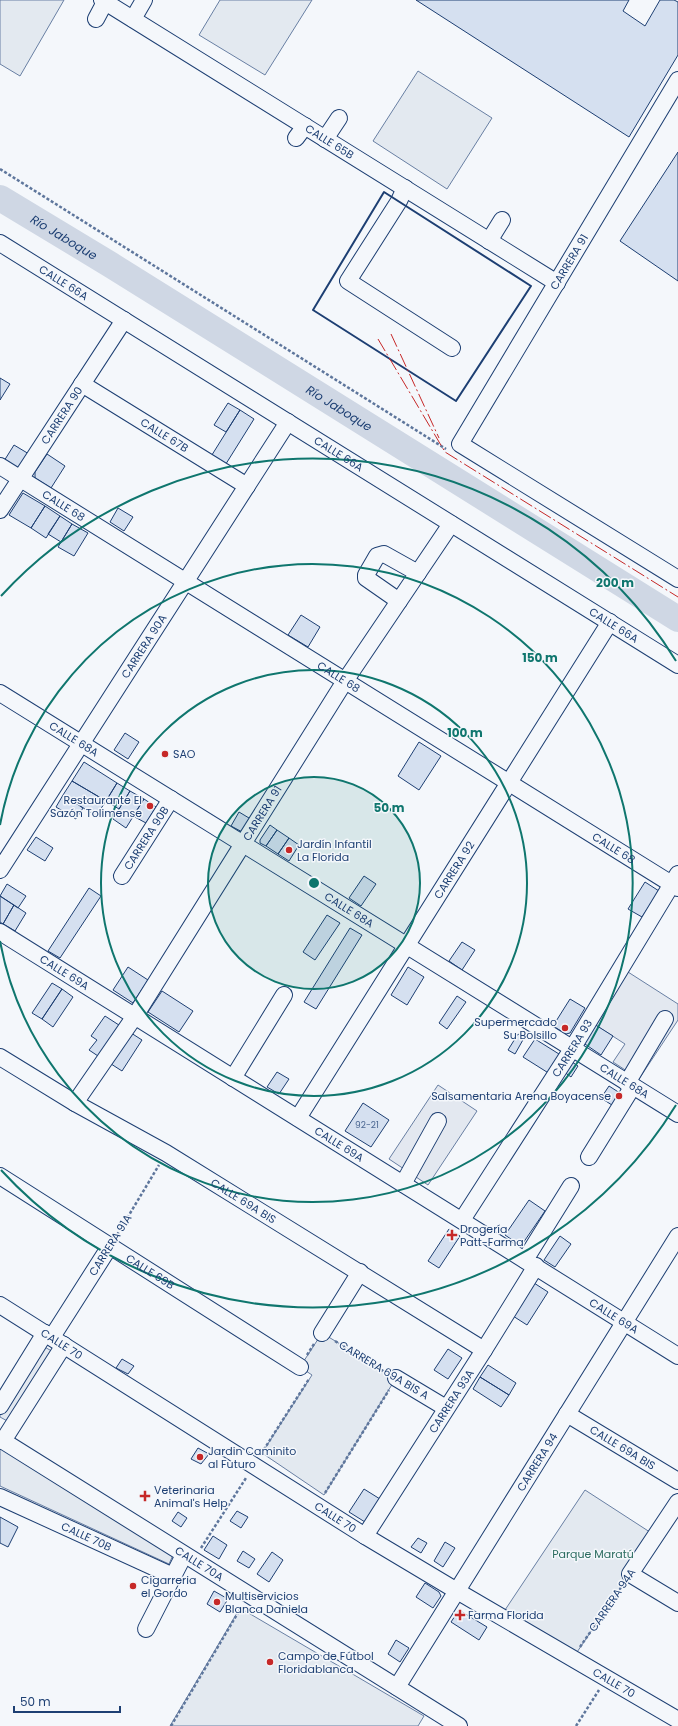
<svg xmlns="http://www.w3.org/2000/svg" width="678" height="1726" font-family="Poppins,sans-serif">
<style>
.green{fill:#e3e9f0;stroke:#687fa3}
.parking{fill:#e3e8f0;stroke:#687fa3}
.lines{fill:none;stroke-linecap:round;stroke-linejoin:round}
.river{stroke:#cfd7e4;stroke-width:26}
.building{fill:#d5e0f0;stroke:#1d3f73}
.minor-casing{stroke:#1d3f73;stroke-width:18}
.path{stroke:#5e769c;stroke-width:2.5;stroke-dasharray:3 2;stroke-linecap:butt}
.minor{stroke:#f4f7fb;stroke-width:16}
.wall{stroke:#1d3f73;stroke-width:2}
.power{stroke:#c62828;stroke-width:1;stroke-dasharray:14 3 2 3;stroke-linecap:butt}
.ring{fill:none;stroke:#0f766e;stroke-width:2}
.poi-dot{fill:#c62828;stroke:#f4f7fb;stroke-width:1.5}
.labels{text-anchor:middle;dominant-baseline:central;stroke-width:3;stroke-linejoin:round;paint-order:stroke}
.number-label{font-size:9px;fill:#4b6792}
.street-label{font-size:11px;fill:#1d3f73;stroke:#f4f7fb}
.poi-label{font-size:11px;fill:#1d3f73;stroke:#f4f7fb;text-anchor:start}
.park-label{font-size:11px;fill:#2c6c60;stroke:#f4f7fb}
.water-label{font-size:12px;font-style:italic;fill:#1d3f73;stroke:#f4f7fb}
.centre{fill:#0f766e;stroke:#f4f7fb;stroke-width:2}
.ring-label{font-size:12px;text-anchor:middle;font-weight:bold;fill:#0f766e;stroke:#f4f7fb;stroke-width:3;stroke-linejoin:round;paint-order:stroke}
</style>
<rect width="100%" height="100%" fill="#f4f7fb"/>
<path class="green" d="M0 0H64L20 76 0 64Z
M220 0H312L265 75 199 35Z
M418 71 492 118 447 189 373 141Z
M322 1333 396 1378 324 1495 262 1453 312 1375 300 1367Z
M43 1346 55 1353 11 1423 0 1417V1413Z
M0 1447 173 1555 169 1564 0 1486Z
M585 1490 656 1536 573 1658 501 1616Z
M240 1608 424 1716 418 1726H170Z"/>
<path class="parking" d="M628 972 678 1004V1020L639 1079 613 1062 625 1044 594 1024Z
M438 1085 477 1111 428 1185 389 1159Z"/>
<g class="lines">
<path class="river" id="s1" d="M0 198 111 265 678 619"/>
</g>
<path class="building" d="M416 0H629L623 11 645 26 660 0H674L678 2V55L629 137Z
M678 152V281L620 241Z
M0 378 10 384 0 400Z
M228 403 240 410 226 432 214 425Z
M240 410 254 419 224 467 210 458Z
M14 445 29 454 21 467 15 468 4 461Z
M47 454 65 466 51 488 35 478V472Z
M23 493 45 506 31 528 9 515Z
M45 506 60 516 46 538 31 528Z
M118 508 133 517 124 531 110 522Z
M60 516 72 524 61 542 48 534Z
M72 524 88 533 74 556 58 547Z
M301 615 320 627 308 647 288 635Z
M125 733 139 742 128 759 114 750Z
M419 742 441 756 419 790 398 776Z
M84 762 117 783 106 801 72 781Z
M72 781 106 801 96 816 63 795Z
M117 783 130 791 119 809 106 801Z
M130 791 144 799 126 828 113 819Z
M63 795 83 808 76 819 56 807Z
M144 799 156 807 146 823 133 816Z
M239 812 254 821 246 834 231 826Z
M270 825 277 830 266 846 260 843V840Z
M277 830 289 838 278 854 266 846Z
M36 837 53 848 45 861 27 850Z
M289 838 299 845 289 861 278 854Z
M364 876 376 884 361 906 349 898Z
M645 882 659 891 642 917 628 909Z
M7 884 26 896 18 908 0 896Z
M89 888 101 896 60 958 48 951Z
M0 896 14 905 3 924 0 922Z
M14 905 26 913 15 931 3 924Z
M327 915 340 923 315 960 303 952Z
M350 928 362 935 316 1009 304 1002Z
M462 942 475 950 462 970 449 961Z
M128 967 148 980 133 1003 113 990Z
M408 967 424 977 407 1005 391 995Z
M52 983 62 989 42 1019 32 1013Z
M62 989 73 997 53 1027 42 1019Z
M162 991 193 1011 179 1032 148 1012Z
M457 996 466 1002 447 1029 439 1023Z
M570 999 585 1008 570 1033 566 1034 553 1026Z
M105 1016 122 1027 101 1058 89 1050 97 1040 91 1036Z
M594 1024 613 1036 601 1055 582 1042Z
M128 1031 142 1040 122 1071 108 1062Z
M518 1034 524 1038 515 1054 508 1050Z
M535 1039 559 1054 560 1059 550 1074 523 1057Z
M572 1062 578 1066 571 1077 563 1071Z
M277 1072 289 1079 279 1094 267 1087Z
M609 1086 623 1095 615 1107 601 1098Z
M363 1103 389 1120 371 1147 345 1131Z
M529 1200 545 1211 521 1246 505 1235Z
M449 1229 460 1236 439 1268 428 1261Z
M560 1236 571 1244 555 1267 544 1260Z
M534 1283 548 1292 527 1325 513 1316Z
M448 1349 462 1358 448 1379 434 1370Z
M122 1359 134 1366 128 1374 116 1368Z
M488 1365 516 1383 509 1395 480 1377Z
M480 1377 509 1395 501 1407 473 1389Z
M198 1448 209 1454 201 1464 191 1459Z
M364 1489 380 1499 365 1522 349 1512Z
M237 1511 248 1517 241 1528 230 1521Z
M178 1512 187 1518 181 1527 172 1521Z
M0 1517 18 1527 8 1547 0 1543Z
M213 1536 227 1545 219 1559 204 1550Z
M418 1538 427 1543 421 1553 411 1547Z
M445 1542 455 1548 443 1567 434 1561Z
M243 1551 255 1559 249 1568 237 1561Z
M272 1552 283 1560 269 1582 257 1574Z
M425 1583 439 1592 441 1596 433 1608 416 1597Z
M214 1591 228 1599 220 1612 207 1604Z
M459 1610 487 1627 479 1640 451 1622Z
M396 1640 409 1648 400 1662 388 1654Z"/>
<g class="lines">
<defs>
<g id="minor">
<path id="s2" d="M102 0 557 283"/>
<path d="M96 19 105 2"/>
<path d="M133 19 144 0"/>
<path d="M678 80 460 444 678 579"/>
<path d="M296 138 305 126"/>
<path d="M325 139 339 118"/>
<path d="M405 188 399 201 348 281 452 348"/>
<path d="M489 241 502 220"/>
<path id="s3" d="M0 243 678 665"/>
<path id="s4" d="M82 384 247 486"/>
<path id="s5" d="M0 466 678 888"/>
<path id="s6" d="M0 510 124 320"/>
<path d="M399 601 366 578V575L377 556 384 554 418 573"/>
<path id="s7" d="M0 693 678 1114"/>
<path id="s8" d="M0 870 288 422"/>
<path id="s9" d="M122 876 171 799"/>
<path id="s10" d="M0 932 678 1356"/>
<path id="s11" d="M0 1057 75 1103 166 1153 484 1350"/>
<path d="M233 1078 284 995"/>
<path d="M627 1083 665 1019"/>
<path id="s12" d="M75 1103 135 1016 345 681 451 524"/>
<path id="s13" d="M298 1118 610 622"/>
<path d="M589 1157 633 1086"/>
<path id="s14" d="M0 1176 300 1367"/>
<path d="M403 1184 438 1121"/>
<path id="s15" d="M462 1220 572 1049 678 874"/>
<path d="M525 1260 571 1186"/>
<path id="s16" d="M0 1305 365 1536 457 1591 678 1720"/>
<path d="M322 1333 360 1272"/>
<path d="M52 1337 110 1246"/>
<path d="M396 1378 446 1408"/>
<path d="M0 1406 45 1333"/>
<path id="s17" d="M567 1414 678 1481"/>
<path id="s18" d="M0 1439 459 1726"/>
<path d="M3 1441 64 1345"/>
<path id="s19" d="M0 1497 173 1576"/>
<path d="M678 1502 630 1574 678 1603"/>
<path id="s20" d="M365 1536 484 1350 536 1266"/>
<path d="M146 1629 184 1555"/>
<path id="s21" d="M397 1687 678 1236"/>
</g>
</defs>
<use href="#minor" class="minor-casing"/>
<path class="path" d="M0 169 446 449
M117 1235 159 1165
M335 1341 383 1371
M307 1355 314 1344
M261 1454 309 1379
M325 1493 389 1390
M201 1548 246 1478
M580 1647 622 1586
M171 1726 242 1606
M576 1726 599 1690"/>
<use href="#minor" class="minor"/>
<path class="wall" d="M384 192 531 286 456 401 313 310Z"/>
<path class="power" d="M391 334 439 438
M378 339 445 452 678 597"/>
</g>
<circle cx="314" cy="883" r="106" fill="#0f766e" fill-opacity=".12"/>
<g class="ring">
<circle cx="314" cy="883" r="106"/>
<circle cx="314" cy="883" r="213"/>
<path d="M0 825A319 319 0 1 1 0 941"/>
<path d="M676 1105A425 425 0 0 1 1 1170M1 596A425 425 0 0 1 676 661"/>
</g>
<g class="poi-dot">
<circle cx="165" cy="754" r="4"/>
<circle cx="150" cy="806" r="4"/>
<circle cx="289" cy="850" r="4"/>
<circle cx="565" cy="1028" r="4"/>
<circle cx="619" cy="1096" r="4"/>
<path d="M450 1229h4v4h4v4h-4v4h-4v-4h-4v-4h4z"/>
<circle cx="200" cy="1457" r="4"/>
<path d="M143 1490h4v4h4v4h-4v4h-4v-4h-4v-4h4z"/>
<circle cx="133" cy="1586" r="4"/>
<circle cx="217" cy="1602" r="4"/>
<path d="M458 1609h4v4h4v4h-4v4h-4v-4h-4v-4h4z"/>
<circle cx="270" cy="1662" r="4"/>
</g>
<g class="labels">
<g class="number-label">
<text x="367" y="1125">92-21</text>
</g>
<g class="street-label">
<text stroke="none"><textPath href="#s2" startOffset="268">CALLE 65B</textPath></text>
<text transform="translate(569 262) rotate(-59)">CARRERA 91</text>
<text stroke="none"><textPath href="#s3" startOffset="75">CALLE 66A</textPath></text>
<text stroke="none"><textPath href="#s6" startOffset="113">CARRERA 90</textPath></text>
<text stroke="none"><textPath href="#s4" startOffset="97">CALLE 67B</textPath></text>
<text stroke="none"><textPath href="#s3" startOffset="399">CALLE 66A</textPath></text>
<text stroke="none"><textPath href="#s5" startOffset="75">CALLE 68</textPath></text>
<text stroke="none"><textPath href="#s3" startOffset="723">CALLE 66A</textPath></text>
<text stroke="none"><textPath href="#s8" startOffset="266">CARRERA 90A</textPath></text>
<text stroke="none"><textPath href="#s5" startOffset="399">CALLE 68</textPath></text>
<text stroke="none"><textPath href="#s7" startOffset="87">CALLE 68A</textPath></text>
<text stroke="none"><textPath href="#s12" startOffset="345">CARRERA 91</textPath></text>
<text stroke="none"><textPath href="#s9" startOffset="45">CARRERA 90B</textPath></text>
<text stroke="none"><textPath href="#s5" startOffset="723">CALLE 68</textPath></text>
<text stroke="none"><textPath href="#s13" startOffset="293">CARRERA 92</textPath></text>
<text stroke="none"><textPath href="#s7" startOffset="411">CALLE 68A</textPath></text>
<text stroke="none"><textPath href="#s10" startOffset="76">CALLE 69A</textPath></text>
<text stroke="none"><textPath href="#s15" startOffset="204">CARRERA 93</textPath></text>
<text stroke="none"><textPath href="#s7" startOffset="735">CALLE 68A</textPath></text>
<text stroke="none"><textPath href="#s10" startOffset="400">CALLE 69A</textPath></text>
<text stroke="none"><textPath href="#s11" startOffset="283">CALLE 69A BIS</textPath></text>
<text transform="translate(110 1245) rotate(-58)">CARRERA 91A</text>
<text stroke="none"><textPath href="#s14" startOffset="178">CALLE 69B</textPath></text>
<text stroke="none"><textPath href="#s10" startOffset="724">CALLE 69A</textPath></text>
<text stroke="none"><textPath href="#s16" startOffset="73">CALLE 70</textPath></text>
<text transform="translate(384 1370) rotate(31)">CARRERA 69A BIS A</text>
<text stroke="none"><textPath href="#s20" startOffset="160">CARRERA 93A</textPath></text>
<text stroke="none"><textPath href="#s17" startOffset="65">CALLE 69A BIS</textPath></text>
<text stroke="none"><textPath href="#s21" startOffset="265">CARRERA 94</textPath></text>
<text stroke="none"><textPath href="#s16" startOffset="397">CALLE 70</textPath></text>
<text stroke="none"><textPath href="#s19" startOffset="95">CALLE 70B</textPath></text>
<text stroke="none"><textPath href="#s18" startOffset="235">CALLE 70A</textPath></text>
<text transform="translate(612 1600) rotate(-56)">CARRERA 94A</text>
<text stroke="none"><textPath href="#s16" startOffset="721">CALLE 70</textPath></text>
</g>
<g class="poi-label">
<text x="173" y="754">SAO</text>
<text x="142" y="800" text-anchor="end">Restaurante El<tspan x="142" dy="13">Sazón Tolimense</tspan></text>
<text x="297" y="844">Jardín Infantil<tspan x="297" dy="13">La Florida</tspan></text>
<text x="557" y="1022" text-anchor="end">Supermercado<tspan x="557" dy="13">Su Bolsillo</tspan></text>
<text x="611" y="1096" text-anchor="end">Salsamentaria Arena Boyacense</text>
<text x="460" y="1229">Drogería<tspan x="460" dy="13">Patt-Farma</tspan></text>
<text x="208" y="1451">Jardin Caminito<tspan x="208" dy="13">al Futuro</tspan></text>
<text x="154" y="1490">Veterinaria<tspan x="154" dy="13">Animal's Help</tspan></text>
<text x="141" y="1580">Cigarreria<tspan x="141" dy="13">el Gordo</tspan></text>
<text x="225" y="1596">Multiservicios<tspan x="225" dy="13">Blanca Daniela</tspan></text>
<text x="468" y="1615">Farma Florida</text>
<text x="278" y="1656">Campo de Fútbol<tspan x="278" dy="13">Floridablanca</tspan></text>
</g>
<g class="park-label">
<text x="593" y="1554">Parque Maratú</text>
</g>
<g class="water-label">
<text stroke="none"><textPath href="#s1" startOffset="75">Río Jaboque</textPath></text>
<text stroke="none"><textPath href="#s1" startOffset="399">Río Jaboque</textPath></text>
</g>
</g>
<circle cx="314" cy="883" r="6" class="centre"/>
<g class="ring-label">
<text x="615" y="587">200 m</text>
<text x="540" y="662">150 m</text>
<text x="465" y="737">100 m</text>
<text x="389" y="812">50 m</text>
</g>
<path d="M14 1706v6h106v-6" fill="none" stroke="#1d3f73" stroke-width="2"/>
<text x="20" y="1706" font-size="12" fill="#1d3f73" stroke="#f4f7fb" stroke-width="3" paint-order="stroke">50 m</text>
</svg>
